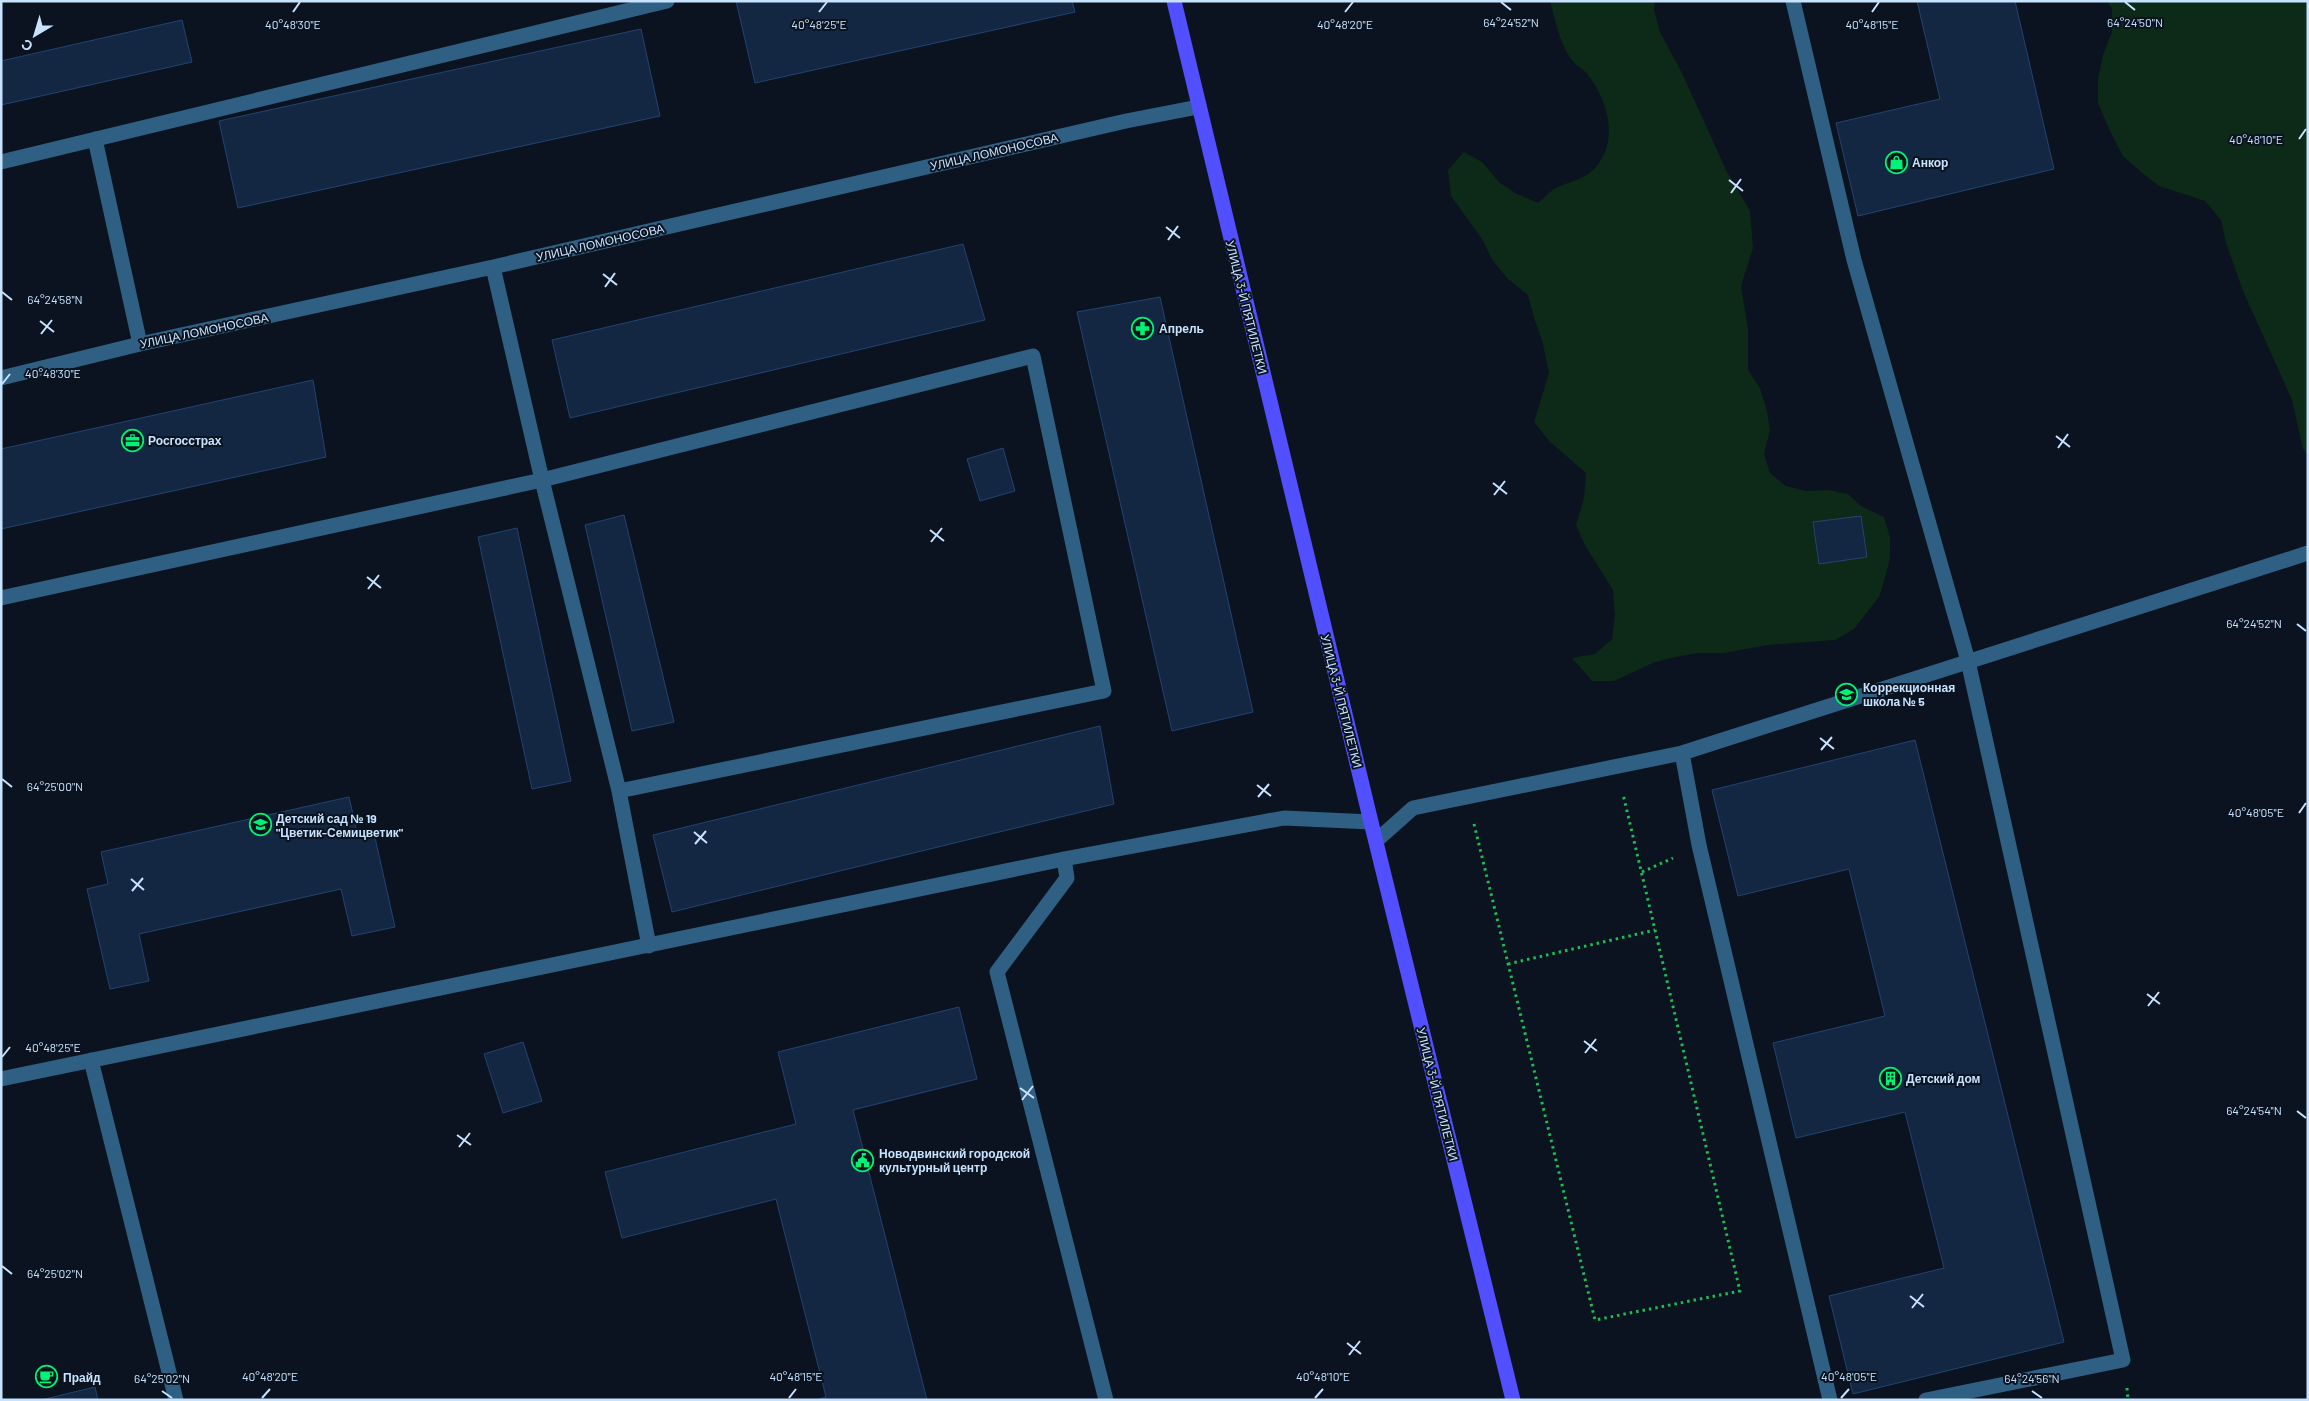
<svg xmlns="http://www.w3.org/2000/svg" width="2309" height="1401" font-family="Barlow,sans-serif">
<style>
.green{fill:#0c2a17}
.building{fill:#142742;stroke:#234371}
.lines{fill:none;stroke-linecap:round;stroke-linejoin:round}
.path{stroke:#20bb52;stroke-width:3;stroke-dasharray:2.5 4;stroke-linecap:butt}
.minor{stroke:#2f6084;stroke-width:15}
.major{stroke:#514fff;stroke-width:15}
.ticks{fill:none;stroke:#c8e3ff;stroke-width:2}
.labels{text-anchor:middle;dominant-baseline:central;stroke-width:4;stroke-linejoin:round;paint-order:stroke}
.street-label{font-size:12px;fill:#c8e3ff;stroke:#0a131f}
.poi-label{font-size:12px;font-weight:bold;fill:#c8e3ff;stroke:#0a131f;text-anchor:start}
.ticks-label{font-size:12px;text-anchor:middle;fill:#c8e3ff;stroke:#0a131f;stroke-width:4;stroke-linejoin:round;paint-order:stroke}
</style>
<rect width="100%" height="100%" fill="#0a131f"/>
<path class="green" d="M1550 1H1655L1654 10 1660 32 1682 73 1727 172 1750 211 1753 248 1741 286 1748 329V370L1760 388 1767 411 1770 430 1764 454 1770 473 1786 486 1806 491 1828 490 1848 494 1861 506 1884 517 1890 537V558L1885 578 1879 597 1854 629 1835 640 1768 645 1724 653H1698L1676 657 1655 662 1614 681H1592L1572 658 1595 654 1612 639 1615 615 1613 590 1586 547 1576 525 1584 498 1586 473 1549 441 1534 422 1549 373 1542 340 1534 318 1528 295 1508 279 1493 261 1482 239 1451 196 1448 170 1464 152 1482 162 1500 183 1517 194 1538 203C1544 198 1550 191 1556 188 1570 181 1585 180 1596 167 1619 140 1608 100 1588 75 1583 68 1573 64 1569 56 1559 39 1555 20 1550 1Z
M2107 1H2308V456L2303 449 2292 400 2243 291 2226 243 2221 220 2205 201 2159 186 2141 172 2123 156 2110 131 2098 103V79L2103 55 2112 32V9Z"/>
<path class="building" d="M736 1H1072L1075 12 755 83Z
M1917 1H2015L2054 169 1858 216 1836 123 1940 99Z
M182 20 192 62 1 105V61Z
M641 29 660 116 238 208 219 121Z
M963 244 985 320 570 418 552 340Z
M1160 297 1253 712 1172 731 1077 312Z
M313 380 326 457 1 529V449Z
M1003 448 1015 491 980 501 967 459Z
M624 515 674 722 632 731 585 525Z
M1861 516 1867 557 1819 564 1813 522Z
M517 528 571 781 532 789 478 537Z
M1100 726 1114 804 672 912 653 835Z
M1915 740 2064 1342 1853 1394 1829 1296 1944 1268 1905 1112 1796 1138 1773 1043 1885 1016 1849 869 1738 896 1712 790Z
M349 797 358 836 374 833 395 927 352 936 341 889 139 934 149 981 110 989 87 889 108 884 101 852Z
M959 1007 977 1079 853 1110 927 1400H816L826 1397 776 1199 622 1238 605 1172 796 1124 778 1052Z
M523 1042 542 1101 503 1113 484 1054Z
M95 1387 98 1400H41Z"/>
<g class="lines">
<path class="path" d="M1474 824 1595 1320 1740 1291 1623 794
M1642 872 1673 858
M1508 964 1655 930
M2127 1388 2128 1400"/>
<path class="minor" d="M1793 1 1854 260 1968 661 2123 1360 1926 1400
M95 139 140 344
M1 162 667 1
M493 267 542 480 619 791 649 946
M1 378 140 344 493 267 1126 121 1198 107
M1 598 542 480 1033 356 1104 691 619 791
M1682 753 1699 845 1830 1400
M1376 841 1413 808 1682 753 2308 553
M1064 859 1067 878 997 972 1106 1400
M91 1060 176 1400
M1 1079 1064 859 1284 818 1371 822"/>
<path class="major" d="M1174 1 1371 822 1513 1400"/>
</g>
<path class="ticks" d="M1501 2 1511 10M2125 2 2135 10M293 12 300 2M819 12 827 2M1345 12 1353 2M1872 12 1879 2M2299 139 2306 129M1729 180 1743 191M1731 193 1741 179M1166 227 1180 238M1168 240 1178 226M603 274 617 285M605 287 615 273M2 292 12 300M40 321 54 332M41 334 52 320M2 384 10 374M2056 436 2070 447M2058 448 2068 434M1493 483 1507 494M1494 495 1505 481M930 530 944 541M931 542 942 528M367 577 381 588M368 589 379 575M2297 624 2306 631M1820 738 1834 749M1821 750 1832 737M2 779 12 787M1257 785 1271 796M1258 797 1269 784M2299 813 2306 803M694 832 707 843M695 844 706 831M131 879 144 890M132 891 143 878M2147 994 2160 1004M2148 1006 2159 992M1584 1041 1597 1051M1585 1053 1596 1039M2 1057 10 1047M1020 1088 1034 1098M1022 1100 1033 1086M2297 1111 2306 1118M457 1135 471 1145M459 1147 470 1133M2 1266 12 1274M1910 1296 1924 1307M1912 1308 1923 1294M1347 1343 1361 1354M1349 1355 1360 1341M162 1391 172 1398M2032 1391 2042 1398M262 1398 270 1389M789 1398 796 1389M1315 1398 1323 1389M1841 1398 1849 1389"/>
<defs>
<symbol id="shop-ring" viewBox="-11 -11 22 22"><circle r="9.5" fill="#0a131f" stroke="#00f376" stroke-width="1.5"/><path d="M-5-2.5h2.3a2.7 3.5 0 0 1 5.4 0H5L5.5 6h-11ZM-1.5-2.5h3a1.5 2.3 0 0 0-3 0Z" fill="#00f376"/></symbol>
<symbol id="pharmacy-ring" viewBox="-11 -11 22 22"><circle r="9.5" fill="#0a131f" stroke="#00f376" stroke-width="1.5"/><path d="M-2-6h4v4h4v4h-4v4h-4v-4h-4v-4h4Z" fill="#00f376"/></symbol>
<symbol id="office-ring" viewBox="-11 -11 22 22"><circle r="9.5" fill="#0a131f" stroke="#00f376" stroke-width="1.5"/><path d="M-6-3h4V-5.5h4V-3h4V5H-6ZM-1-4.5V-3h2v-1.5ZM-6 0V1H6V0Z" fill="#00f376"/></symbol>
<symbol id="school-ring" viewBox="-11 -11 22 22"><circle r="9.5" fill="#0a131f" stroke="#00f376" stroke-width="1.5"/><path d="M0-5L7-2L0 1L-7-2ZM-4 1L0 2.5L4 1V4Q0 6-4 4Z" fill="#00f376"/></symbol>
<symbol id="building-ring" viewBox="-11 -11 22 22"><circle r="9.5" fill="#0a131f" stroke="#00f376" stroke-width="1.5"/><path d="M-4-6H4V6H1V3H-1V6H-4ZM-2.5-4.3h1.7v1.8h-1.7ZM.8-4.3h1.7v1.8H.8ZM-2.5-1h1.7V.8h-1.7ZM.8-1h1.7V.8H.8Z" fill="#00f376"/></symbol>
<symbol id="civic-ring" viewBox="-11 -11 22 22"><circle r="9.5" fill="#0a131f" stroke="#00f376" stroke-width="1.5"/><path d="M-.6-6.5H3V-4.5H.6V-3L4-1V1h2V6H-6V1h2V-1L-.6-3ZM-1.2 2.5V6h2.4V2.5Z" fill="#00f376"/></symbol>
<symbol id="cafe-ring" viewBox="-11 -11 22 22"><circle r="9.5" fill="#0a131f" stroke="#00f376" stroke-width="1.5"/><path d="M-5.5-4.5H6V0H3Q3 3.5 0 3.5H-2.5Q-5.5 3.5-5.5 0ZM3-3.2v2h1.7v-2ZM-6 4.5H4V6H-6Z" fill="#00f376"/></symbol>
</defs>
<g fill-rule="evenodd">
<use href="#shop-ring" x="1884" y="150" width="25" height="25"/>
<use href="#pharmacy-ring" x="1130" y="316" width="25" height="25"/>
<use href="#office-ring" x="120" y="428" width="25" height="25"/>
<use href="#school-ring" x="1834" y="682" width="25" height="25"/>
<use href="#school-ring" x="248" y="812" width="25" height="25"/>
<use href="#building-ring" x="1878" y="1066" width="25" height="25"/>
<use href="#civic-ring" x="850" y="1148" width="25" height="25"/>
<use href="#cafe-ring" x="34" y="1364" width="25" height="25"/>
</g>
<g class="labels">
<g class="street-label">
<text transform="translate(994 151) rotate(-13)">УЛИЦА ЛОМОНОСОВА</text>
<text transform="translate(600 242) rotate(-13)">УЛИЦА ЛОМОНОСОВА</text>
<text transform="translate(1247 307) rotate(76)">УЛИЦА 3-Й ПЯТИЛЕТКИ</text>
<text transform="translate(204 330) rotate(-12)">УЛИЦА ЛОМОНОСОВА</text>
<text transform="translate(1342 701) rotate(76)">УЛИЦА 3-Й ПЯТИЛЕТКИ</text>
<text transform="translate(1438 1094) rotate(76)">УЛИЦА 3-Й ПЯТИЛЕТКИ</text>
</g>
<g class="poi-label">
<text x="1912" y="162">Анкор</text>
<text x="1159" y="328">Апрель</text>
<text x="148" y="440">Росгосстрах</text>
<text x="1863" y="687">Коррекционная<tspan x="1863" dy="14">школа № 5</tspan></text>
<text x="276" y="818">Детский сад № 19<tspan x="276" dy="14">"Цветик-Семицветик"</tspan></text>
<text x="1906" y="1078">Детский дом</text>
<text x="879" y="1153">Новодвинский городской<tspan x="879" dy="14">культурный центр</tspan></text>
<text x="63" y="1377">Прайд</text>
</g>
</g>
<g class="ticks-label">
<text x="2135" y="27">64°24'50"N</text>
<text x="1511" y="27">64°24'52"N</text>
<text x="1872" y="29">40°48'15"E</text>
<text x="293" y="29">40°48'30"E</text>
<text x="819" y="29">40°48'25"E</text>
<text x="1345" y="29">40°48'20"E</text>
<text x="2256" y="144">40°48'10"E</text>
<text x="55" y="304">64°24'58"N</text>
<text x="53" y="378">40°48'30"E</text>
<text x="2254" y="628">64°24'52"N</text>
<text x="55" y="791">64°25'00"N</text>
<text x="2256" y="817">40°48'05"E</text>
<text x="53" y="1052">40°48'25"E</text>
<text x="2254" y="1115">64°24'54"N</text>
<text x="55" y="1278">64°25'02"N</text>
<text x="270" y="1381">40°48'20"E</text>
<text x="796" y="1381">40°48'15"E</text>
<text x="1323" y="1381">40°48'10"E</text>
<text x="1849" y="1381">40°48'05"E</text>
<text x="162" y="1383">64°25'02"N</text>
<text x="2032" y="1383">64°24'56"N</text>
</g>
<rect width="2309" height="1401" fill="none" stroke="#c8e3ff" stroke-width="5"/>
<g transform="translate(35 35) rotate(218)" stroke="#0a131f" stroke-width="4" paint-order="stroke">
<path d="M0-4L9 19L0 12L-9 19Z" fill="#c8e3ff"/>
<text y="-8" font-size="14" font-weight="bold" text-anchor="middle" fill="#c8e3ff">С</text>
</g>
</svg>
